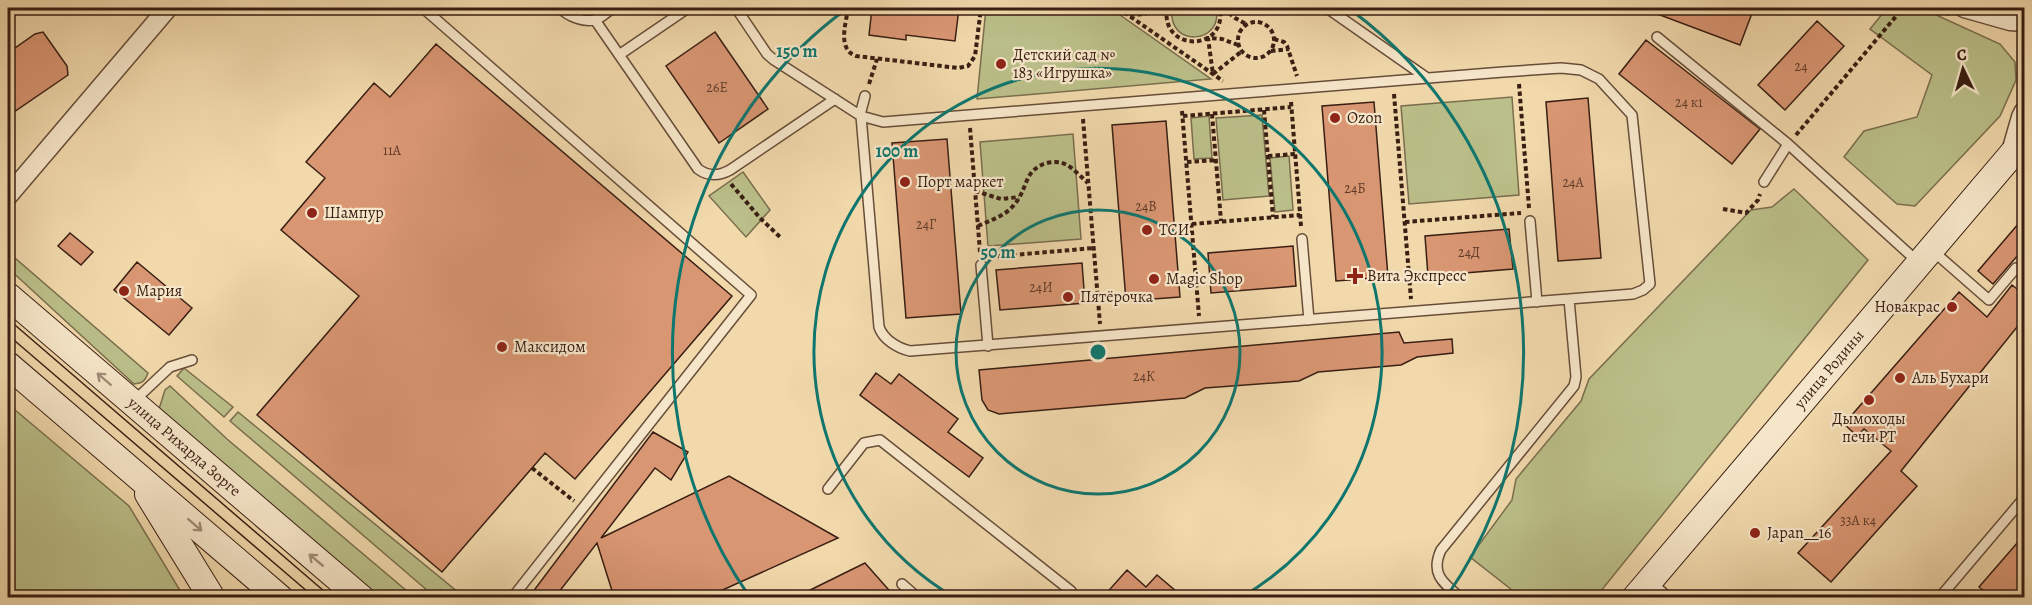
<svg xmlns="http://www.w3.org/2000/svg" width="2032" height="605" font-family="Alegreya,serif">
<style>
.green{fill:#bbbf89;stroke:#7a6e4e;stroke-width:1.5}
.building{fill:#d99673;stroke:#391e13;stroke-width:1.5}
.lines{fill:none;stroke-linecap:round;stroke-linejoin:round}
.lane-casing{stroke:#674d39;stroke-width:12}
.street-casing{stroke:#674d39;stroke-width:21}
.secondary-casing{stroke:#391e13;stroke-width:28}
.path{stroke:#391e13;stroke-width:4;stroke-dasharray:4.5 3;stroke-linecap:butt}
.lane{stroke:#f6e6c9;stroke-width:9}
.street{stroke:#f6e6c9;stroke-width:18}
.secondary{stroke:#f6e6c9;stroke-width:26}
.tram{stroke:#391e13;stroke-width:1.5}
.oneway{stroke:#a18c77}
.ring{fill:none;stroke:#0f766e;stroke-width:3}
.poi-dot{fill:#8f2418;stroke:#f6e6c9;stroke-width:2}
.labels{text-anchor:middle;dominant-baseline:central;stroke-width:4.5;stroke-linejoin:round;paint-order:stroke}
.number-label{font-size:14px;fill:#613c2b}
.poi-label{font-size:16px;fill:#391e13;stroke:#f6e6c9;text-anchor:start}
.street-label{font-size:16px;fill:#391e13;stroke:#f6e6c9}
.centre{fill:#0f766e;stroke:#f6e6c9;stroke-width:3}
.ring-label{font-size:18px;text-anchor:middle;font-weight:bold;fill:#0f766e;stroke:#f6e6c9;stroke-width:4.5;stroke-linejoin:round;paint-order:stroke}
</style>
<rect width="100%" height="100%" fill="#f1d9ac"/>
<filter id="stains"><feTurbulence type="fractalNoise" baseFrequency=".00333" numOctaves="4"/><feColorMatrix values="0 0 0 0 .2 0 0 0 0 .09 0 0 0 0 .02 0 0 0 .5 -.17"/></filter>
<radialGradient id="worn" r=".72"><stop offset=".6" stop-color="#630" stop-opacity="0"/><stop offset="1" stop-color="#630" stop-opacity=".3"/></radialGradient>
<path class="green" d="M986 8H1110L1211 79 977 99Z
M1172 8H1216C1224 44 1167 49 1172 8Z
M1887 8H1921L2000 44 2015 62 2016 80 2000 116 1915 206 1897 204 1844 157 1864 131 1917 117 1932 75 1870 29Z
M1512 97 1519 195 1409 204 1401 106Z
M1262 115 1269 196 1223 200 1216 118Z
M1209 116 1212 158 1194 159 1191 118Z
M1073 134 1081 239 988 246 980 142Z
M1289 156 1293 210 1275 212 1270 158Z
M743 172 770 210 746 237 709 196Z
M1794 189 1868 260 1596 597H1521L1470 557 1512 500 1516 479 1581 401 1589 379 1751 210 1772 207Z
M8 252 148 373C145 381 143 383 134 384L8 268Z
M184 368 233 407 224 417 177 376Z
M170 386 227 439 414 597H382L354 577 159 409 165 390Z
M8 404 129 506 184 597H8Z
M238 412 464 597H435L230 421Z"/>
<path class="building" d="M872 8H959L955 41 906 35V40L869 35Z
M1644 8H1754L1740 45 1644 9Z
M1817 21 1844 46 1785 110 1758 85Z
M43 32 67 66 68 75 8 116V53L35 34Z
M715 32 768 109 719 143 666 66Z
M1646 40 1760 129 1732 164 1619 74Z
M436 44 732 296 575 479 545 453 442 572 257 415 359 296 281 230 325 178 306 162 374 83 390 97Z
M1588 98 1601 258 1558 261 1546 102Z
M1374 102 1388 277 1336 281 1322 106Z
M1166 121 1180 297 1126 301 1112 125Z
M947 139 961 314 906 318 892 143Z
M2025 216V247L1993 284 1978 271Z
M1509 229 1513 269 1428 276 1425 236Z
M70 233 93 252 81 265 58 246Z
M1293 246 1296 286 1211 293 1208 253Z
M137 262 192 308 169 335 114 290Z
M1082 263 1085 303 1000 310 996 270Z
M2012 285 2025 295V333L2017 327 1901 471 1917 486 1831 582 1798 553 1891 451 1864 429 1857 436 1844 424 1959 292 1987 317Z
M1399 332 1404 343 1452 339 1453 353 1417 357 1401 365 1318 372 1299 381 1205 388 1185 398 999 414 988 410 982 400 979 370Z
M876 373 891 384 899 374 958 419 948 432 983 458 969 477 860 395Z
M653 432 688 452 671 480 655 468 601 538 729 476 838 538 707 597H614L597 543 555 597H529Z
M2025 534V597H1992L1979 587Z
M865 563 895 597H796Z
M1127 570 1146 587 1157 575 1183 597H1103Z"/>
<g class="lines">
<defs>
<path id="lane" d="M423 8 751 295 512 598
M560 8C568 16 585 24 597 19 602 17 608 11 613 8
M736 8 767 54 774 60 861 116 883 122 1503 72 1561 68 1581 70 1599 79 1632 115 1650 284 1643 290 1633 294 910 351C897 348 883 339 879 327L861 116
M1327 8 1427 78
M595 20 698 169C709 177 719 176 730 170L835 99
M1657 37 1788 144 1918 262
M619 55 688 8
M860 115 865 96
M1764 182 1788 144
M1530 221 1537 302
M1302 239 1309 320
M1933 251 1989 300 2016 268 2024 275
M981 265 988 346
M134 401 170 367 192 360
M828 489 864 443 880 440 1071 591 1065 598
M1651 582 1669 598
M902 584 918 598
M1461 598C1443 583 1430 574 1441 550L1574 386 1576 377 1569 299
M1942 598 1941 596 2024 498"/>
<path id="street" d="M1964 8 2010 21 2024 22
M2011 152 2021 117 2024 111
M8 196 168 8"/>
<g id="secondary">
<path id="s1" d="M8 296 361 598"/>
<path d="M8 365 280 598"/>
<path d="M148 494 212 598"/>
<path id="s2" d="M1635 598 2024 140"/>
</g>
</defs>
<use href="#lane" class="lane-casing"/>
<use href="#street" class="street-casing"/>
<use href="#secondary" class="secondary-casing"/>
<path class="path" d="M848 8C846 24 837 49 856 56L958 68 968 66 975 56 981 8
M1118 8 1223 81
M1167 8C1160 52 1227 53 1220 8
M1223 8 1235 18 1246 24
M1933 8 1949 14
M1130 15 1145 14 1154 8
M1238 40a18 18 0 1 1 36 0a18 18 0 1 1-36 0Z
M1274 39 1284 42 1287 46 1297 76
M1238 45 1222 39 1208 38 1213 74 1241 52
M1271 51 1289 49
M869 84 877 59
M1519 84 1529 208
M1394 94 1411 299
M1291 102 1301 226
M1264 110 1273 217
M1182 111 1199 316
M1212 114 1221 221
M1183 116 1291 107
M1083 119 1100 324
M970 128 980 252
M1796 135 1903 8
M1268 156 1295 154
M1187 162 1216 160
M731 184 760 218 780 237
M975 191 1001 199 1019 197
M1723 209 1746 213 1758 200 1760 194
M1405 222 1521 213
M1192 224 1300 215
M978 226C991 220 1005 216 1014 205 1022 196 1024 186 1029 176 1036 164 1054 158 1067 165 1074 169 1081 177 1088 183
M990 257 1094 248
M532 468 574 501"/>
<use href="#lane" class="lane"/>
<use href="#street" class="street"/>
<use href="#secondary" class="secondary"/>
<path class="tram" d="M8 319 332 598
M8 335 315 598"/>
</g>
<defs><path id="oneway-shaft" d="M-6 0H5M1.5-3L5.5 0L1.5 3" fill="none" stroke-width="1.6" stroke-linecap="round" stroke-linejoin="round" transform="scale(1.5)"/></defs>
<g class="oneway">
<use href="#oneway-shaft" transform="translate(104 379) rotate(-139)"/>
<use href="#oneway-shaft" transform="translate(195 525) rotate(41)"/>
<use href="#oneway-shaft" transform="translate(316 560) rotate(-140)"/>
</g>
<g class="ring">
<circle cx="1098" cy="352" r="142"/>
<path d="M954 597A284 284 0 1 1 1242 597"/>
<path d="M749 596A426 426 0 0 1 845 10M1351 10A426 426 0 0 1 1447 596"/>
</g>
<g class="poi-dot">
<circle cx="1001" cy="64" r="6"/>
<circle cx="1335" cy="118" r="6"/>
<circle cx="905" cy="182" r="6"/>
<circle cx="312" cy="213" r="6"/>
<circle cx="1147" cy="230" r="6"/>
<path d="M1352 267h6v6h6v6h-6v6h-6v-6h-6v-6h6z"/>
<circle cx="1154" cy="279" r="6"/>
<circle cx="124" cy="291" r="6"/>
<circle cx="1068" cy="297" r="6"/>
<circle cx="1952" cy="307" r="6"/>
<circle cx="502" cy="347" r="6"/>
<circle cx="1900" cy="378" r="6"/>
<circle cx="1869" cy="400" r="6"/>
<circle cx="1755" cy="533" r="6"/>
</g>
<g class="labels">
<g class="number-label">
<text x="1801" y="66">24</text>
<text x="717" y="87">26Е</text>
<text x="1689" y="102">24 к1</text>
<text x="392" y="150">11А</text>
<text x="1573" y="182">24А</text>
<text x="1355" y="188">24Б</text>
<text x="1146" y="206">24В</text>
<text x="926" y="224">24Г</text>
<text x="1469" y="252">24Д</text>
<text x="1041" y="287">24И</text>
<text x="1144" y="376">24К</text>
<text x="1858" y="520">33А к4</text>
</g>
<g class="poi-label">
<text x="1013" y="55">Детский сад №<tspan x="1013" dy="18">183 «Игрушка»</tspan></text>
<text x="1347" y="118">Ozon</text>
<text x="917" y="182">Порт маркет</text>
<text x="324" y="213">Шампур</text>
<text x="1159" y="230">ТСИ</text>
<text x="1367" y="276">Вита Экспресс</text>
<text x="1166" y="279">Magic Shop</text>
<text x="136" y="291">Мария</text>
<text x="1080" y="297">Пятёрочка</text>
<text x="1940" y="307" text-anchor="end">Новакрас</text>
<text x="514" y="347">Максидом</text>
<text x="1912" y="378">Аль Бухари</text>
<text x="1869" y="419" text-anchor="middle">Дымоходы<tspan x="1869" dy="18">печи РТ</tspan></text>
<text x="1767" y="533">Japan__16</text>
</g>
<g class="street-label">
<text stroke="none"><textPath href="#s2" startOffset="300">улица Родины</textPath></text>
<text stroke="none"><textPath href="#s1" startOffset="232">улица Рихарда Зорге</textPath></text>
</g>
</g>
<circle cx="1098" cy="352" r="9" class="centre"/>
<g class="ring-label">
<text x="797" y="57">150 m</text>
<text x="897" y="157">100 m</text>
<text x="998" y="258">50 m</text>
</g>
<rect width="2032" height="605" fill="none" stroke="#f1d9ac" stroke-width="30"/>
<rect x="9" y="9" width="2014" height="587" fill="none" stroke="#391e13" stroke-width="3"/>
<rect x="15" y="15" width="2002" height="575" fill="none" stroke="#391e13" stroke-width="1.5"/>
<g transform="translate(1963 69) rotate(355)" stroke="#f6e6c9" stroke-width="4.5" paint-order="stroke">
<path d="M0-4.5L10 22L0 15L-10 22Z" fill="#391e13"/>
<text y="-9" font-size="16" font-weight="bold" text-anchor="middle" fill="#391e13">С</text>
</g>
<rect width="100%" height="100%" filter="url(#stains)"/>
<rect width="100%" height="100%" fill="url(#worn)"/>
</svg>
